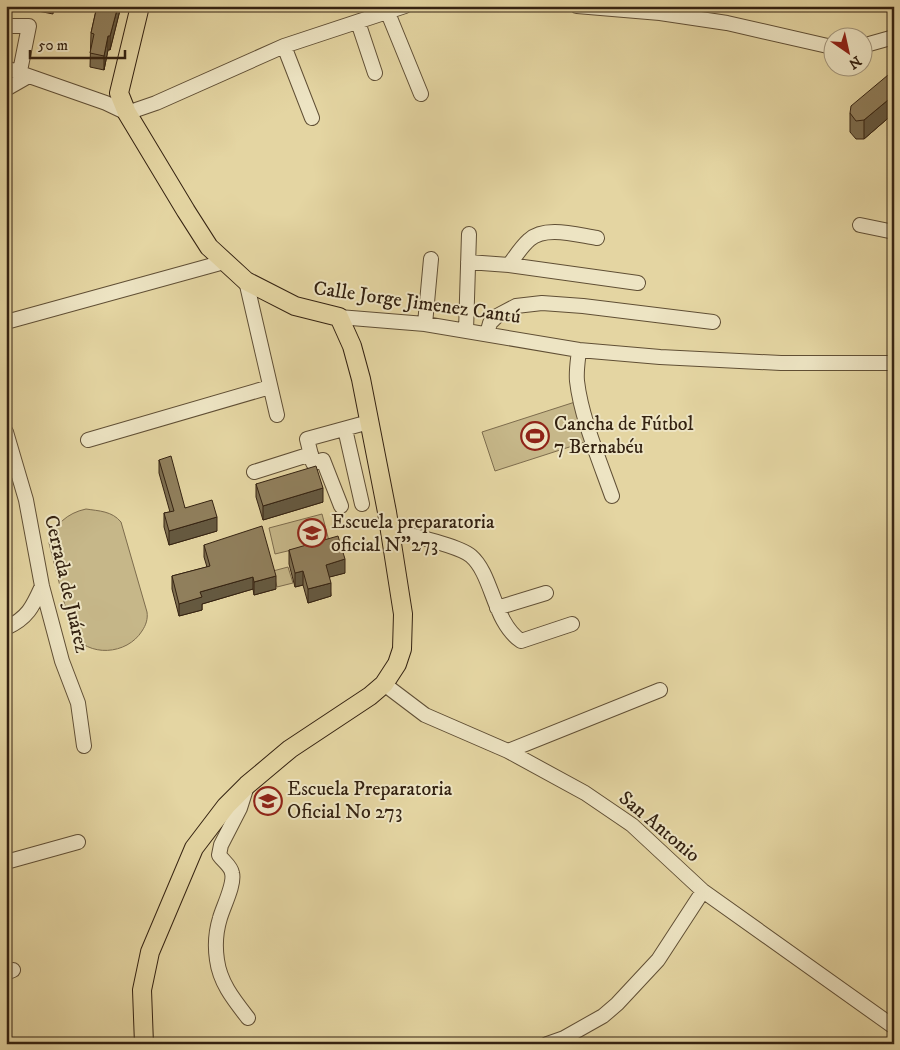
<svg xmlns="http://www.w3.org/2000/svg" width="900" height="1050" font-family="'IM FELL DW Pica',serif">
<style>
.green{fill:#c6b789;stroke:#7d6c4d}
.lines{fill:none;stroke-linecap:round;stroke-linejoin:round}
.minor-casing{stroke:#604f35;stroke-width:16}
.major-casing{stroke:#342211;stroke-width:20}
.minor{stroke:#ede4c3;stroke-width:14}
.major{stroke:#e4d5a2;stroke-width:18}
.wall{fill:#7c6d4f;stroke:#342211}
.shaded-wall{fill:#655940;stroke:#342211}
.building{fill:#907f5c;stroke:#342211}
.labels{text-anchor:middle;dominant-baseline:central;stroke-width:4;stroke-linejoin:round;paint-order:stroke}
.street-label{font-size:20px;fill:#342211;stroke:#ede4c3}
.poi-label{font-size:20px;fill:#342211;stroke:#ede4c3;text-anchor:start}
</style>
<rect width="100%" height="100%" fill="#e4d5a2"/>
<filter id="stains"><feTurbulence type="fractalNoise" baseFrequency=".004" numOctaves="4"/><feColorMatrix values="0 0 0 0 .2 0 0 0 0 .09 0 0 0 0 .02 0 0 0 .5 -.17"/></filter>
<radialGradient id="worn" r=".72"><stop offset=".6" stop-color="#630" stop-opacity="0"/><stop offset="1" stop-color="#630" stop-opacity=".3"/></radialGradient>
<path class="green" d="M575 402 588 441 495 471 482 432Z
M86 509C99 511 112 511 121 522L147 612C148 619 146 625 142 631 127 655 88 658 72 633L49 543C54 525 67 513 86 509Z
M322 514 329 541 275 554 269 528Z
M288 567 293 583 277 587 273 571Z"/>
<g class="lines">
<defs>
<path id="minor" d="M577 6 660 13 727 23 832 47
M388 13 421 94
M358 22 375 73
M6 26H29L21 66 18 73
M284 46 312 118
M862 46 894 37
M6 68 106 103 127 113 156 103 284 46 405 6
M6 89 27 77
M860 225 894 232
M468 262 509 265 638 283
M509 265C515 257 521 247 529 240 545 225 577 235 597 238
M246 281 277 415
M339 317 425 324 579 350 660 357 781 363H894
M6 322 224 262
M425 324 431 259
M466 331 469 234
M487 334 490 323 497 316 516 306 542 303 583 306 713 322
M579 350C578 360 576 371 577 381 581 417 600 462 612 496
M345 429 362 504
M6 432 26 500 42 586 62 661 78 703 84 746
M88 440 270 387
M254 472 311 454
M341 506 323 460 313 463 307 439 369 422
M390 530C409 535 458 545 471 556 493 575 493 622 521 641L572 624
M497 608 546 593
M6 628C28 618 33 606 42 586
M384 684 425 715 508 751 585 793 632 825 703 891 894 1027
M508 751 660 690
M247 786 240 808 221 845 219 855C223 861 231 866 232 873 235 884 223 907 220 918 216 931 215 947 217 960 220 983 234 1000 248 1018
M6 862 78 842
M6 973 13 970
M547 1044 564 1038 603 1016 617 1004 658 960 703 891"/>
<path id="major" d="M140 6 119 93 127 113 186 211 209 247 246 281 295 306 339 317 352 346 361 379 387 512 403 614 402 649 397 664 384 684 370 696 290 749 247 785 226 806 194 848 150 952 142 990 144 1044"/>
</defs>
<use href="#minor" class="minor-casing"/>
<use href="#major" class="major-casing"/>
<use href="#minor" class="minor"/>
<use href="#major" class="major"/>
</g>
<path class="wall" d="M13 6H54L53 14Z
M97 6H121L110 50H108L104 70 90 67 91 33Z
M894 82V113L864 139H856L850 132V113Z
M159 460 185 508 217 531 169 545 164 527V513L170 512 159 473Z
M256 484 323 502 263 520 256 497Z
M204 545 276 589 254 595 253 589 202 604V610L179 616 172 589V576L207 567 204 557Z
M289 550 345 573 329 577 331 596 308 603 303 585 295 587 289 564Z"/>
<path class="shaded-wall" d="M118 6H121L110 50V36Z
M108 36V50L104 70V56Z
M894 95V113L864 139V120Z
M323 488V502L263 520V506Z
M217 517V531L169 545V531Z
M345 559V573L326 578V565Z
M303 571V585L295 587V573Z
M276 576V589L254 595V582Z
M253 577V589L202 604V610L179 616V604L200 592Z
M331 583V596L308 603V589Z"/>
<path class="building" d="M36 6H54L53 10Z
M97 6H118L110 36H108L104 56 90 53 94 34 91 33Z
M888 75 894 82V95L864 120 856 121 850 113 851 106Z
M171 456 185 508 212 500 217 517 169 531 164 513 174 511 159 460Z
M316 466 323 488 263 506 256 484Z
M262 526 276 576 254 582 253 577 200 592 202 597 179 604 172 576 210 566 204 545Z
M338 536 345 559 326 565 331 583 308 589 303 571 295 573 289 550Z"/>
<defs>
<symbol id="stadium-ring" viewBox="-11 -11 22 22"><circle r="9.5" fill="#ede4c3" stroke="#8f2418" stroke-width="1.5"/><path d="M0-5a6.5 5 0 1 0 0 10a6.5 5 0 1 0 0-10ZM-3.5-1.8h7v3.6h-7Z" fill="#8f2418"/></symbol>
<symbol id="school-ring" viewBox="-11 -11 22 22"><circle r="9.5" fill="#ede4c3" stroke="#8f2418" stroke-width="1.5"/><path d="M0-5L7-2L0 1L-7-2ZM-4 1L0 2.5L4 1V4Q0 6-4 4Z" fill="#8f2418"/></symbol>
</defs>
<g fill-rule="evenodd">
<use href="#stadium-ring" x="519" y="420" width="32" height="32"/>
<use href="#school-ring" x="296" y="517" width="32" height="32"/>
<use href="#school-ring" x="252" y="785" width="32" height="32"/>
</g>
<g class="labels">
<g class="street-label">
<text transform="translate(417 303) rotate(8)">Calle Jorge Jimenez Cantú</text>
<text transform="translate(66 584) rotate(77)">Cerrada de Juárez</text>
<text transform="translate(659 827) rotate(40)">San Antonio</text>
</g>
<g class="poi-label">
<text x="554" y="424">Cancha de Fútbol<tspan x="554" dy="23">7 Bernabéu</tspan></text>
<text x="331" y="522">Escuela preparatoria<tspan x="331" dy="23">oficial N"273</tspan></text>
<text x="287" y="789">Escuela Preparatoria<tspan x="287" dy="23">Oficial No 273</tspan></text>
</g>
</g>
<rect width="900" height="1050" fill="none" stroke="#e4d5a2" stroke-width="25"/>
<rect x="8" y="8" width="885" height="1035" fill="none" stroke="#342211" stroke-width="2.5"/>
<rect x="12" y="12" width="875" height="1025" fill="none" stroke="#342211"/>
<g transform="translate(848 52) rotate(146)"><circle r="24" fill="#ede4c3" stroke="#a3967c"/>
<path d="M0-4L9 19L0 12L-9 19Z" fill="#8f2418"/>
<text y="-8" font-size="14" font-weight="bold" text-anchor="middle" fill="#342211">N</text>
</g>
<path d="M30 50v8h95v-8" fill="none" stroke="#342211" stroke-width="2.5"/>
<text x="38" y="50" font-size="15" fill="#342211" stroke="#ede4c3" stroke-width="4" paint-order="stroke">50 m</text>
<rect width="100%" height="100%" filter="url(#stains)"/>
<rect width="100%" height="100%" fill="url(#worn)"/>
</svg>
